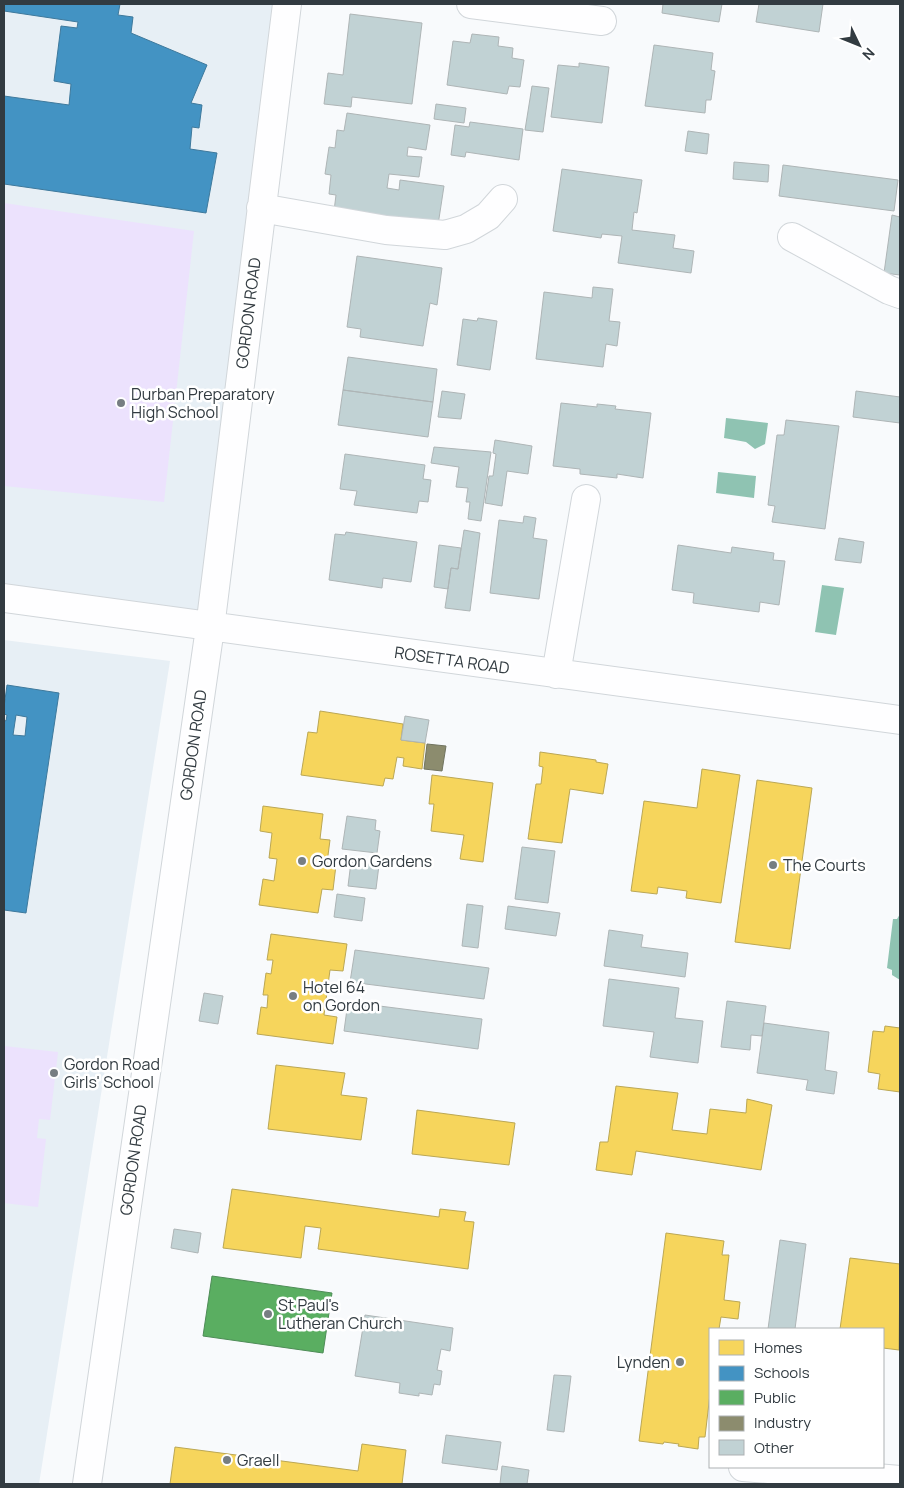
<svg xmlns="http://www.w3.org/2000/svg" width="904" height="1488" font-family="Manrope,sans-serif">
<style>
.built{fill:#e7eff5}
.green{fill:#ece2fd}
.water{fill:#8fc3b2}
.homes{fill:#f6d55c;stroke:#bba754}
.schools{fill:#4393c3;stroke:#3e799c;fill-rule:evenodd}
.public{fill:#5aae61;stroke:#4e8c57}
.industry{fill:#8c8c6e;stroke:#717460}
.building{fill:#c1d2d4;stroke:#aeb5b6}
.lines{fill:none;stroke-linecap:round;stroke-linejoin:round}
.minor-casing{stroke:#d1d6da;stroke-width:30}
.minor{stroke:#fefeff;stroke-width:28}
.poi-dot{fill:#777e82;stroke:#fff;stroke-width:2}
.labels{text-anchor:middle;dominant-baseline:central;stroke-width:5;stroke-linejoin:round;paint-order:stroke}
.street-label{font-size:16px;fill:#323b41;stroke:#fff}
.poi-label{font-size:16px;fill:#323b41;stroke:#fff;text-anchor:start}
</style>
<rect width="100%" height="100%" fill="#f8fafc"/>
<path class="built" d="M4 4H287L210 628 4 598Z
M4 640 170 661 39 1484H4Z"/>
<path class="green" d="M4 203 194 231 164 502 4 486Z
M4 1046 58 1052 50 1120 39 1119 37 1138 46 1139 38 1207 4 1203Z"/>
<path class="water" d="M726 418 768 423 765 444 755 449 746 442 724 438Z
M718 472 756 476 754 498 716 493Z
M822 585 844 588 836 635 815 632Z
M900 914V980L892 975V970L887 968 893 919H897Z"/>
<path class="homes" d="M320 711 403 724 401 740 425 743 422 769 403 766 404 758 397 757 393 779 385 778 383 786 301 775 308 732 317 733Z
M540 752 596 760V762L608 764 603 794 570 789 562 843 528 839 536 784H541L543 767 539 766Z
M702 769 740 775 721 903 686 898 687 891 658 887 657 894 631 891 644 801 697 808Z
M432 775 493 783 483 862 460 859 464 835 431 831 434 804H429Z
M757 780 812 788 790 949 735 942Z
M263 806 323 814 320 839 330 840 327 863 336 865 333 890 322 889 318 913 259 905 263 879 274 881 277 859 269 858 272 833 260 831Z
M271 934 347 944 343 971 330 970 324 1015 337 1017 333 1044 257 1034 261 1007 267 1008 268 995H263L266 973 271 974 273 960H267Z
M885 1026 900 1028V1092L878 1089 880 1074 868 1072 873 1031 884 1032Z
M276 1065 345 1073 341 1095 367 1098 361 1140 268 1129Z
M616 1086 678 1093 672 1130 707 1134 710 1109 746 1113 747 1099 772 1105 761 1170 636 1151 632 1175 596 1170 600 1142H608Z
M417 1110 515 1123 509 1165 412 1154Z
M232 1189 439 1217 440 1209 466 1212 464 1221 474 1222 468 1269 318 1249 321 1228 305 1226 301 1258 223 1248Z
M666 1233 724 1241 722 1255H729L724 1300 740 1302 738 1319 721 1317 719 1329H710V1394L705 1437H699L698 1449 678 1446 679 1444 664 1442 663 1444 639 1441Z
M850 1258 900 1264 899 1350 883 1348V1329H840Z
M362 1444 406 1450 402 1484H170L175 1447 358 1471Z"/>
<path class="schools" d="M4 4H120L118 15 133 17 131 33 207 65 191 103 202 105 199 128 192 127 190 149 217 153 206 213 4 184V96L69 105 71 84 54 81 61 26 77 28 78 22 4 11Z
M7 685 59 693 26 913 4 910V720L6 721 7 715 4 714V707ZM16 715 27 717 25 736 13 735Z"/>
<path class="public" d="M212 1276 332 1293 323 1353 203 1336Z"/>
<path class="industry" d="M427 744 446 746 442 771 424 769Z"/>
<path class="building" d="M663 4H722L719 22 662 13Z
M759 4H823L819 32 756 22Z
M350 14 422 23 412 104 352 97 351 107 324 104 328 73 343 75Z
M472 34 499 37 498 46 513 48 512 58 524 60 520 87 509 86 507 94 447 85 453 41 470 43Z
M654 45 713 53 711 70 715 71 711 100H706L705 113 645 106Z
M579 63 609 67 602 123 551 117 558 65 579 67Z
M532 86 549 88 543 132 525 130Z
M436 104 466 108 464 123 434 119Z
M347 113 430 125 426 150 408 147 407 156 422 157 419 177 389 174 387 188 399 190 400 180 444 186 438 225 334 211 336 195 329 194 331 175 325 174 329 147 335 148 337 130 344 131Z
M470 122 523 129 519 160 466 152 465 157 451 155 455 125 469 127Z
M688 131 709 134 707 154 685 151Z
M734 162 769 165 768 182 733 179Z
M783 165 898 180 894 211 779 196Z
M562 169 642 180 637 213 634 212 632 230 675 235 673 248 694 251 691 273 618 263 622 236 602 234 601 238 553 231Z
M892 215 900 217V275L884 273Z
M357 256 442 268 437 305 430 303 423 346 360 337 361 329 347 327Z
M593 287 613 289 609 321 620 322 617 346 606 344 603 367 536 359 544 292 592 298Z
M478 318 497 321 490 370 457 365 463 319 477 321Z
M348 357 437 369 433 402 343 390Z
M343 390 433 402 428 437 338 425Z
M442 391 465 394 461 419 438 417Z
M856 391 900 397V423L853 417Z
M561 403 597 407V404L616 406 615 409 651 413 643 478 617 474V478L580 474V469L553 466Z
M786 420 839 426 825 529 772 522 775 506 768 505 777 435H784Z
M495 440 532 446 528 474 507 471 502 506 485 503 489 476H493L496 454 493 453Z
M434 447 491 452 481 521 468 519 470 502H466L468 488 456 487 459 467 431 463Z
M345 454 425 465 423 479 431 480 428 502 419 501 417 513 354 505 357 491 340 489Z
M524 516 536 518 533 538 547 540 539 599 490 593 499 520 523 523Z
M464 530 480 533 470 611 445 608 451 568 458 569Z
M346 532 417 542 411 582 383 578 382 588 329 580 335 534 345 535Z
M839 538 864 542 861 563 835 560Z
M439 545 461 548 458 569 451 568 448 589 434 587Z
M678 545 731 553 732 547 774 553 773 560 785 561 779 605 760 602 759 612 693 603 694 593 672 590Z
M405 716 429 720 425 743 401 740Z
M347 816 376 820 375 830 380 831 377 853 342 849Z
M522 847 555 851 548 903 515 899Z
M351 862 379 865 376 889 348 886Z
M337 894 365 898 362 921 334 917Z
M467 904 483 906 478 948 462 946Z
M508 906 560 913 556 936 505 929Z
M609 930 643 935 641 947 688 953 685 977 604 966Z
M355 950 489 968 484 999 350 982Z
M609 979 679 988 675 1018 703 1021 698 1063 650 1057 654 1032 603 1026Z
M204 993 223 996 218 1024 199 1021Z
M727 1001 766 1006 762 1036 751 1035 750 1050 721 1047Z
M348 1002 482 1019 478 1049 344 1031Z
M764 1023 829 1032 825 1070 837 1072 834 1094 806 1090 808 1080 757 1073Z
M174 1229 201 1233 198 1253 171 1248Z
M780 1240 806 1244 795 1329H768Z
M365 1315 453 1328 450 1351 441 1349 437 1370 442 1371 440 1385 434 1384 432 1395 419 1393V1396L399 1393 400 1383 355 1376Z
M554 1375 571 1376 564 1432 547 1430Z
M446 1435 501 1442 497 1470 442 1463Z
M502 1466 529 1470 527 1484H500Z"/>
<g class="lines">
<defs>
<path id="minor" d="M471 4 602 21
M261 208 386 230 445 235 466 229 488 216 503 199
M792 237 889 290 900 294
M4 598 900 720
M556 674 586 499
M743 1467 900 1480
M87 1484 210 628 287 4"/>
</defs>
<use href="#minor" class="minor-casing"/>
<use href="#minor" class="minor"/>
</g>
<g class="poi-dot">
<circle cx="121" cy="403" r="5"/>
<circle cx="302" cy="861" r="5"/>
<circle cx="773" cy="865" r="5"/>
<circle cx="293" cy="996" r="5"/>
<circle cx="54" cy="1073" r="5"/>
<circle cx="268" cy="1314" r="5"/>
<circle cx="680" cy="1362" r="5"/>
<circle cx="227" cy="1460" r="5"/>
</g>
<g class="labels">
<g class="street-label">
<text transform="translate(248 313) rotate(-83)">GORDON ROAD</text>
<text transform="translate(452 660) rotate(8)">ROSETTA ROAD</text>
<text transform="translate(193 745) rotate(-82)">GORDON ROAD</text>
<text transform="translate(133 1160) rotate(-82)">GORDON ROAD</text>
</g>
<g class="poi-label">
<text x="131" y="394">Durban Preparatory<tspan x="131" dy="18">High School</tspan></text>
<text x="312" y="861">Gordon Gardens</text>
<text x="783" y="865">The Courts</text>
<text x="303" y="987">Hotel 64<tspan x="303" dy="18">on Gordon</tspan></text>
<text x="64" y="1064">Gordon Road<tspan x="64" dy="18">Girls' School</tspan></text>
<text x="278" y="1305">St Paul's<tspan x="278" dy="18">Lutheran Church</tspan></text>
<text x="670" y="1362" text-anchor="end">Lynden</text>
<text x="237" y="1460">Graell</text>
</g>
</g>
<rect width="904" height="1488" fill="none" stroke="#323b41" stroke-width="10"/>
<rect x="709" y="1328" width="175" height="140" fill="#ffffff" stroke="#adb1b3"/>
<rect x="719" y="1340" width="25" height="15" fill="#f6d55c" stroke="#adb1b3"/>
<text x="754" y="1353" font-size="15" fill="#323b41">Homes</text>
<rect x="719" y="1366" width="25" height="15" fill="#4393c3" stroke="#adb1b3"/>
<text x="754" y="1378" font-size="15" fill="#323b41">Schools</text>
<rect x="719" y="1390" width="25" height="15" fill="#5aae61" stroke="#adb1b3"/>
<text x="754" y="1403" font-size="15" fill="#323b41">Public</text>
<rect x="719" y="1416" width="25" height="15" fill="#8c8c6e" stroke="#adb1b3"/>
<text x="754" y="1428" font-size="15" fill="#323b41">Industry</text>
<rect x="719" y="1440" width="25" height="15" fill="#c1d2d4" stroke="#adb1b3"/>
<text x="754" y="1453" font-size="15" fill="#323b41">Other</text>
<g transform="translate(859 45) rotate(133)" stroke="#ffffff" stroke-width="4" paint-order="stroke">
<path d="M0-4L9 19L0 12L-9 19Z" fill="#323b41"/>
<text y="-8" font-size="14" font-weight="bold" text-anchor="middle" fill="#323b41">N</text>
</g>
</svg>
